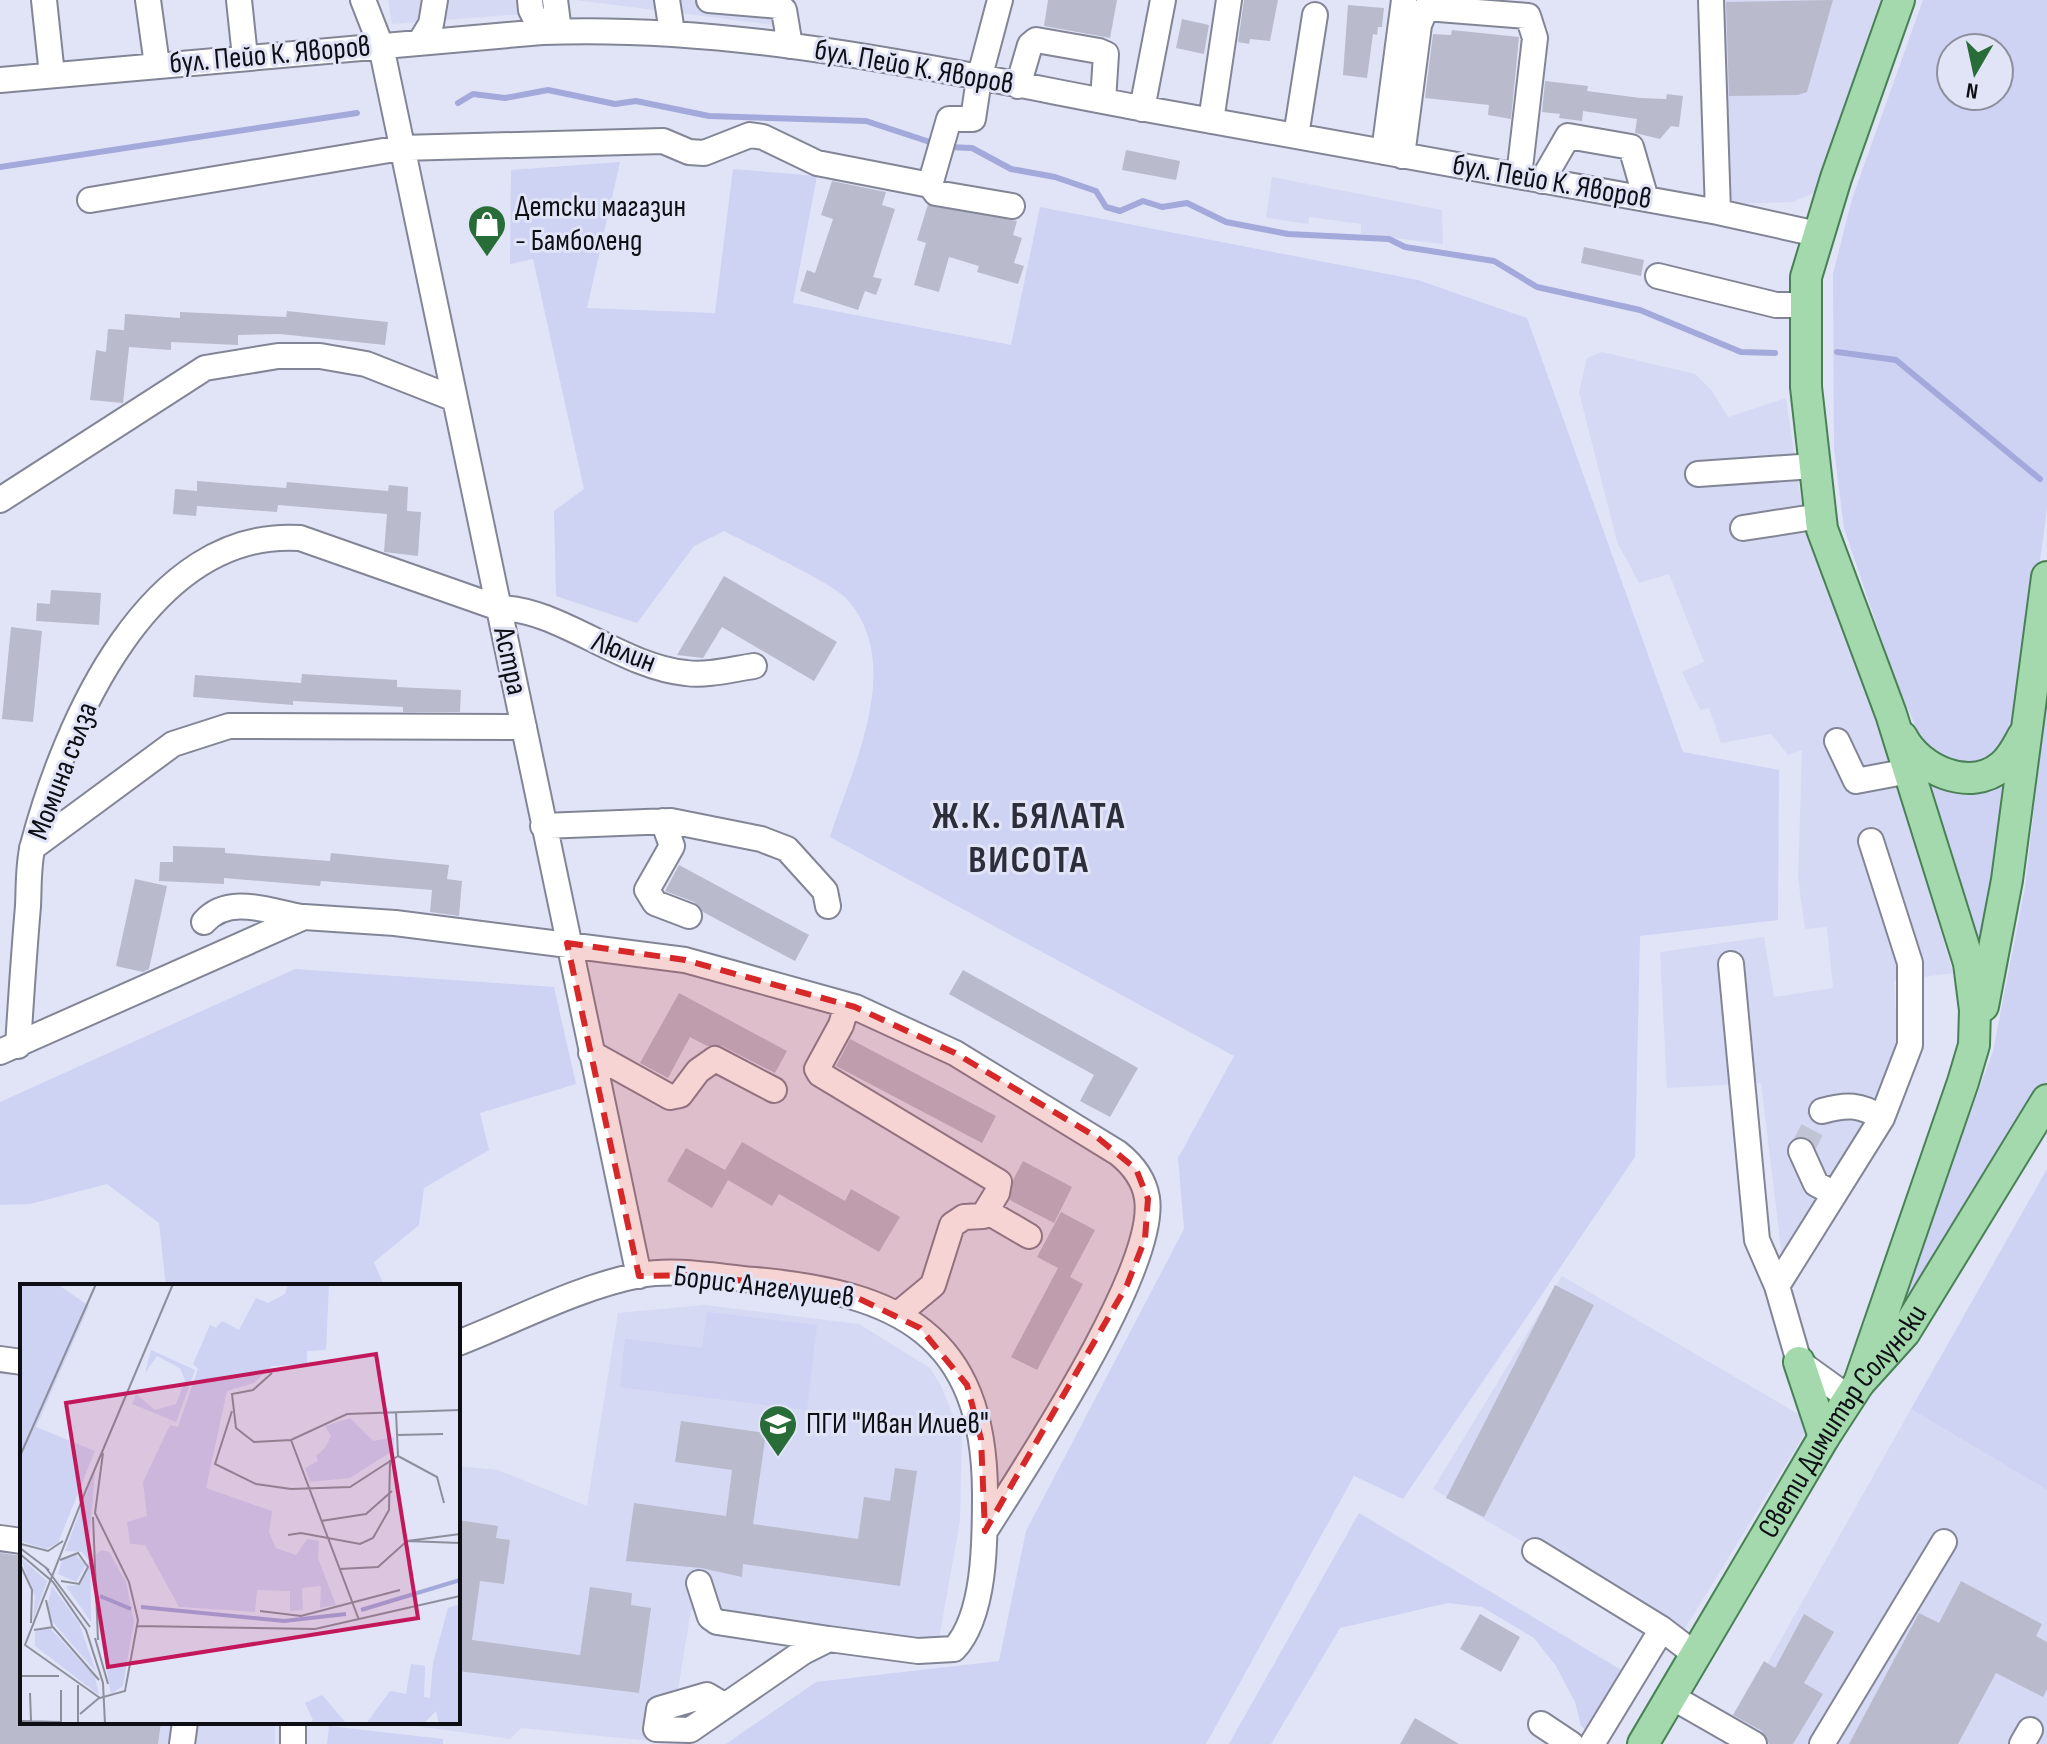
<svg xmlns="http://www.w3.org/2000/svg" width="2047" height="1744" font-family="'Sofia Sans Condensed',sans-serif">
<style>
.built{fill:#d6d9f3}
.green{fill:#ced2f3;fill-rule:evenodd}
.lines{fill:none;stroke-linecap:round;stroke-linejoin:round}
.stream{stroke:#a3a9da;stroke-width:6}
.building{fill:#b9bbcd}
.minor-tunnel{stroke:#c1c4d4;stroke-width:24;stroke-dasharray:24 12;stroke-linecap:butt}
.minor-casing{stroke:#828595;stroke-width:28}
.major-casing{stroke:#488155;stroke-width:34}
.minor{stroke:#fff;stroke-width:24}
.major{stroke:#a4d8ad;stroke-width:30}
.marked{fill:#d62828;fill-opacity:0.2;stroke:#d62828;stroke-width:6;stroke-dasharray:16 10;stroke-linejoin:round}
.labels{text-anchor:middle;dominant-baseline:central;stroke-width:6;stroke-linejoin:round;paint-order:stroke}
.street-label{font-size:30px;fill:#0e0f15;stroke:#e1e4f6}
.poi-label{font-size:30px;fill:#0e0f15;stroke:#e1e4f6;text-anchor:start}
.district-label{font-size:38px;font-weight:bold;letter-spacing:2px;fill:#2d2e3c;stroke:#e1e4f6}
.inset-river{fill:none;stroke:#a3a9da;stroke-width:4}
.inset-road{fill:none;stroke:#8d8f9c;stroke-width:2}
.view{fill:#c2185b;fill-opacity:0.15;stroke:#c2185b;stroke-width:4}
.inset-edge{fill:none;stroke:#0e0f15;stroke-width:4}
</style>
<rect width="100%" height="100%" fill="#e1e4f6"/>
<path class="built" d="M388 0H548L549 12 392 24Z
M575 0H795L798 28Z
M1725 0H1888L1825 181 1812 194 1792 202 1731 204Z
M1272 177 1442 210 1443 244 1361 234V224L1309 217 1308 224 1266 218Z
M1602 352 1695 374 1712 391 1728 417 1786 398 1806 534 1881 729 1953 973 1894 981 1899 1057 1882 1104 1782 1257 1761 1083 1667 1088 1660 952 1764 937 1774 997 1833 988 1827 927 1805 929 1798 878 1802 750 1788 755 1771 734 1721 743 1709 708 1700 710 1682 672 1704 662 1669 574 1639 583 1617 542 1579 392 1587 358Z
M1562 1276 1812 1422 1681 1635 1433 1489Z
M704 1305 859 1324 930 1368 941 1386 962 1437 960 1521 939 1639 885 1640 691 1610 676 1702 680 1744 521 1728 510 1739 388 1722H458V1466L498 1470 587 1506 618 1313Z
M1911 1409 2047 1490V1744H1722Z
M0 1529 22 1532V1722H275V1744H0Z"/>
<path class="green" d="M1923 0H2047V509L2018 724 1994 756 1966 763 1939 756 1922 741 1895 679 1844 528 1834 449 1833 274 1852 199ZM1951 48H1999V96H1951Z
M620 162 587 308 715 313 733 169 817 176 793 303 1011 345 1040 207 1418 280 1527 318 1683 752 1779 770 1778 920 1640 936 1635 1157 1403 1499 1354 1476 1206 1744H726L816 1682 999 1661 1026 1531 1184 1229 1178 1158 1234 1056 830 837C853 765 905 665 847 599 834 584 747 543 724 531L694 546 637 623 556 596 554 511 584 489 533 259 510 264 511 170Z
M2047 698V1081L1932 1274 1879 1344 1913 1270 1993 1051 2025 887Z
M1923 777 2011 779 1979 957Z
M295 969 554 987 576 1084 480 1113 489 1150 424 1188 419 1225 374 1262 384 1286H166L159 1223 107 1184 30 1204 0 1205V1102Z
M2047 1169V1490L1911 1409Z
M707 1312 817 1325 807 1410 620 1387 625 1339 702 1348Z
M1359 1513 1621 1670 1587 1731 1581 1726 1575 1702 1556 1666 1534 1638 1482 1607 1448 1603 1340 1628 1271 1744H1229Z
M329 1726 443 1739V1744H327Z"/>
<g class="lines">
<path class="stream" d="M458 103 473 94 505 98 548 90 615 104 636 101 709 116 866 121 936 144
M947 147 972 148 1011 169 1055 177 1096 191 1106 207 1120 211 1143 201 1162 207 1187 203 1226 222 1288 234 1389 239 1405 247 1494 261 1537 287 1640 310 1741 352 1775 353
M0 167 357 113
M1837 352 1896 360 2040 479"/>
</g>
<path class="building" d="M1048 0H1117L1110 38 1044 26Z
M1244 0H1278L1270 41 1250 39 1249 44 1238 42Z
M1833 0 1807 92 1798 95 1729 96 1726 2Z
M1348 5 1384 8 1382 27H1378L1377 35 1373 34 1367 78 1343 75Z
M1182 19 1209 25 1204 54 1176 48Z
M1452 30 1519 37 1511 119 1488 115 1489 105 1425 98 1433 34 1451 35Z
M1545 81 1588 86 1587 91 1640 98 1666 99 1667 94 1683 96 1679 127 1671 126 1660 139 1635 133 1637 119 1583 111 1582 121 1559 118 1560 114 1542 112Z
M1126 150 1180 161 1176 180 1122 170Z
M832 181 886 192 882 205 895 209 873 277 882 279 876 295 865 291 858 310 800 291 807 270 815 273 833 219 821 215Z
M928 204 1017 221 1013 235 1022 238 1014 263 1024 266 1018 284 977 272 979 266 949 257 939 292 914 285 926 243 917 240Z
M1584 247 1644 260 1641 276 1581 263Z
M287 311 388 322 385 345 280 334 238 335V345L171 342V350L129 347 123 403 90 400 96 350 106 352 108 329 124 330 125 314 180 318V312L286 317Z
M197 481 286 488 287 482 388 491 389 485 408 487 407 511 421 512 418 556 384 552 387 514 278 505 277 512 197 506 196 516 173 514 175 489 197 491Z
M724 576 837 642 814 681 722 627 703 658 677 655Z
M51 590 101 593 99 625 36 621 37 603 50 604Z
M11 627 42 631 33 722 2 719Z
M302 674 397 680V687L461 690 460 712H403V707L293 701V705L193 697 195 675 301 683Z
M173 846 225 848V853L330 861 331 853 449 865 447 879 462 881 459 916 430 912 432 890 321 881 320 886 224 878V884L159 881 160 862H173Z
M679 865 809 935 795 961 703 912 694 902 665 891Z
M135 879 167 886 149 969 143 972 116 966Z
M963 970 1138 1068 1110 1117 1080 1101 1094 1075 949 994Z
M679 993 787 1051 775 1073 722 1046H707L690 1037 668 1078 640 1063Z
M850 1039 996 1116 982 1143 836 1066Z
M742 1142 845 1201 851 1189 900 1217 879 1252 779 1194 772 1206 728 1180 712 1208 667 1181 686 1148 725 1170Z
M1023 1161 1072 1187 1054 1223 1010 1200 1013 1180Z
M1061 1212 1095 1230 1070 1277 1083 1284 1037 1370 1011 1357 1058 1268 1037 1257Z
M1555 1285 1594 1305 1484 1517 1446 1498Z
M681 1421 766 1433 753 1524 858 1539 864 1497 890 1501 895 1468 917 1471 900 1586 743 1564 742 1577 701 1568 626 1561 634 1503 726 1516 732 1470 675 1462Z
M458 1520 498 1526 496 1538 510 1540 504 1584 480 1581 472 1640 580 1655 590 1587 632 1593 631 1605 651 1608 639 1693 458 1671Z
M0 1553 22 1556V1722H161L158 1744H0Z
M1961 1581 2042 1624 2036 1636 2047 1642V1689L2043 1697 1996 1673 1958 1744H1849L1919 1613 1939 1623Z
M1480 1614 1520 1637 1501 1672 1460 1649Z
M1804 1614 1834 1632 1804 1683 1823 1694 1793 1744H1769L1762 1731 1733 1715 1764 1661 1775 1668Z
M1415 1718 1459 1744H1400Z"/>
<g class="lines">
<path class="minor-tunnel" d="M1801 1151 1822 1111"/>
<defs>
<path id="minor" d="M44 0 52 75
M148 0 157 65
M239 0 245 57
M363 0 381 46 639 1276
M530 0 531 10 542 32
M555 0 559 31
M667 0 672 32
M709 0 779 6 784 10 790 46
M1711 0 1718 212
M420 42 431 24 435 0
M0 80 542 32C743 24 943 71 1140 108 1332 144 1525 177 1718 212L1817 234
M1018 86 1030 45 1036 40 1099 51 1106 54 1103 101
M1142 109 1163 0
M1211 121 1229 0
M1296 136 1315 15
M1384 152 1404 0
M1402 156 1419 25 1426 8 1528 16 1535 38 1519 176
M1542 181 1568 136 1631 147 1646 199
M930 185 949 119H973L979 79 1000 0
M90 200 401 148 663 141 689 152 704 153 750 135 763 137 817 163 930 185 936 193 1012 206
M1658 276 1776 305H1804
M1698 474 1814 466
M0 500 205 368 278 356H320L366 364 455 399
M1743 528 1820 516
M1837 741 1856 781 1909 771
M663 821 672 846 647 890 655 903 689 916
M543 826 671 821 761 839 787 849 825 891 828 906
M32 848 173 744 229 726 524 727
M204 922C228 894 268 911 301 917
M1731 964 1757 1240 1777 1286
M847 1005 841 1025 817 1069 820 1074 999 1182 997 1193 983 1216 964 1217 952 1225 933 1285 898 1314
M18 1046C21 999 24 952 28 906 29 886 28 864 33 845 65 724 149 528 300 538L499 608C558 608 622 667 686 673 707 676 733 669 754 666
M0 1052 304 917 395 923 685 960 855 1007 955 1053 1118 1153C1133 1165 1144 1179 1147 1198 1158 1268 1026 1466 985 1531
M591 1053 670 1097 680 1095 698 1071 715 1059 774 1090
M1822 1111C1847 1104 1860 1104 1882 1118
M1801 1151 1816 1184 1833 1193
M986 1211 1029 1236
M458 1343C517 1320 578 1287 640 1275 677 1268 718 1277 755 1280 898 1293 984 1334 985 1492 985 1538 986 1615 954 1649L918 1651 829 1639 803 1652 690 1730 656 1729 659 1709 707 1695 724 1705
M0 1359 22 1362
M1849 1398 1799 1362 1777 1286 1882 1118 1910 1045V963L1871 841
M0 1538 22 1541
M1535 1551 1662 1629 1696 1655
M699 1583 710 1617 717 1622 829 1639
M1672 1697 1754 1744
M293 1722V1744
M1541 1724 1571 1744
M182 1744 185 1722
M1592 1744 1662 1629
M1822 1744 1944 1542
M2022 1744 2030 1730"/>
<g id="major">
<path d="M1902 737C1919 770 1970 793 2002 766 2012 758 2017 747 2023 736"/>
<path d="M1983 1006 2007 880 2047 577"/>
<path d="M1799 1362 1824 1437"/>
<path d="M1859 1383 1963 1082 1974 1045 1975 1010 1969 963 1891 714 1822 529 1806 387V277L1836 178 1899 0"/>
<path id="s1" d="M1643 1744 1824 1437 1859 1383 1905 1332 2047 1100"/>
</g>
</defs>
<use href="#minor" class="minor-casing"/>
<use href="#major" class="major-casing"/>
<use href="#minor" class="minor"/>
<use href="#major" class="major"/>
</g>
<path class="marked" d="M567 943 685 960 855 1007 955 1053 1098 1138 1136 1169 1148 1199 1145 1239 1127 1285 985 1531 981 1439 967 1385 920 1328 847 1293 694 1275 639 1276Z"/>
<defs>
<symbol id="shop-pin" viewBox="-11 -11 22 30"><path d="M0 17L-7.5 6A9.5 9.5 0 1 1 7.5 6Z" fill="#286d38" stroke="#e1e4f6"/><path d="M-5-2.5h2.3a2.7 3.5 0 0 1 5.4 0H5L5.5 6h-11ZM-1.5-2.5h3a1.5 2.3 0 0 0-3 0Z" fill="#fff"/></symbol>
<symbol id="school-pin" viewBox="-11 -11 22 30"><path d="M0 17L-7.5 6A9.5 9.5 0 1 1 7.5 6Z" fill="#286d38" stroke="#e1e4f6"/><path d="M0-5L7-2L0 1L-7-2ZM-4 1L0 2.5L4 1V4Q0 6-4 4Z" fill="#fff"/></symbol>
</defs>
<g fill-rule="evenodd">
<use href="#shop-pin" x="465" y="202" width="44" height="60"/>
<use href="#school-pin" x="756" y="1402" width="44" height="60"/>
</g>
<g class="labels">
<g class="street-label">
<text transform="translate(270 55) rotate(-5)">бул. Пейо К. Яворов</text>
<text transform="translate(914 67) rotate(10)">бул. Пейо К. Яворов</text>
<text transform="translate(1552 182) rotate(10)">бул. Пейо К. Яворов</text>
<text transform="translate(624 652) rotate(21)">Люлин</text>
<text transform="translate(510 661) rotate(78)">Астра</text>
<text transform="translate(63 771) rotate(-69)">Момина сълза</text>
<text transform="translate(764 1287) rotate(7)">Борис Ангелушев</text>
<text stroke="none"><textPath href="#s1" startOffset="380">Свети Димитър Солунски</textPath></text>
</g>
<g class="poi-label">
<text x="515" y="207">Детски магазин<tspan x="515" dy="34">- Бамболенд</tspan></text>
<text x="806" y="1424">ПГИ "Иван Илиев"</text>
</g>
<g class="district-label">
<text x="1029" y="816">Ж.К. БЯЛАТА<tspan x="1029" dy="44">ВИСОТА</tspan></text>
</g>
</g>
<g transform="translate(20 1284)">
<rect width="440" height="440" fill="#e1e4f6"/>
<path d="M0 0H37L69 22 16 143 75 167 38 259 26 265 0 257ZM268 0H309L306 66 287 67V80L252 82 234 99 207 107 186 204 252 227 249 248 256 264 276 271 287 255 299 257 298 274 316 321 300 324 301 302 282 304 283 326 270 327V307L237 306 235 328 159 323 125 261 110 260 107 238 127 232 123 198 150 141 158 143 178 85 173 80 190 41 196 44 202 37 219 46 236 14 248 19 265 10ZM131 66 175 86 156 138 112 120 116 110 135 126 156 120 165 96 160 84 137 72 125 89ZM330 134 353 157 374 153V166L330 194 290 198 285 184 298 177 296 172 305 164 311 152 305 142ZM75 187 70 248 71 338 46 302 58 301 69 277 62 268 45 267ZM82 266 89 268 106 298 114 337 103 402 91 410 77 333 76 270ZM54 269 66 281 56 298 38 290 42 276ZM0 273 27 297 13 336 15 313ZM32 302 59 339 76 388 31 336 27 324ZM440 320V440H419L416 427 403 440H346L370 407 386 410 391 380 405 382 404 413 410 414 413 379 428 324ZM29 343 75 393 79 411 15 362V348ZM302 411 327 440H289L293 436 285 419Z" fill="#ced2f3"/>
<path class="inset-river" d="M80 312 111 325M121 323 264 337 326 330M341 326 440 296"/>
<path class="inset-road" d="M252 89 233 106 212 110 216 144 234 158 271 156 327 130 440 126M212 127 195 180 236 200 271 205 330 203 378 172M376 128 378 172M377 151 423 150M271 156 339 336M83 169 75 229 109 298 118 336 105 407 80 414 5 361 66 206 153 0M0 172 76 0M378 172 417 193 424 219M73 233 78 356M301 237 346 230 372 207M440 250 387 257 440 259M268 251 281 249 340 260 353 254 369 226 370 176M1 260 28 267 43 257M0 264 29 286M0 270 33 298 66 346 83 399 85 440M40 276 58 269 68 283 59 300 41 297M0 280 12 306 11 339M26 284 70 343M319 285 358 283 387 257M26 316 32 342M240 327 281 332 380 306M117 342 295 345 440 312M14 346 33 343 79 396M75 354 88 400M0 392H39M10 409 11 437M60 430 79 414M0 437 41 438V406M58 440V401"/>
<path class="view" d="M356 70 398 334 88 383 46 119Z"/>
<rect width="440" height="440" class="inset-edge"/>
</g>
<g transform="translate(1975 72) rotate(189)"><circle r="38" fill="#e1e4f6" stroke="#8d8f9c" stroke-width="2"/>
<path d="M0-6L14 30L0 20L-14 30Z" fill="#286d38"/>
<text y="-12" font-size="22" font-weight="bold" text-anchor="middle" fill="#0e0f15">N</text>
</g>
</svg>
